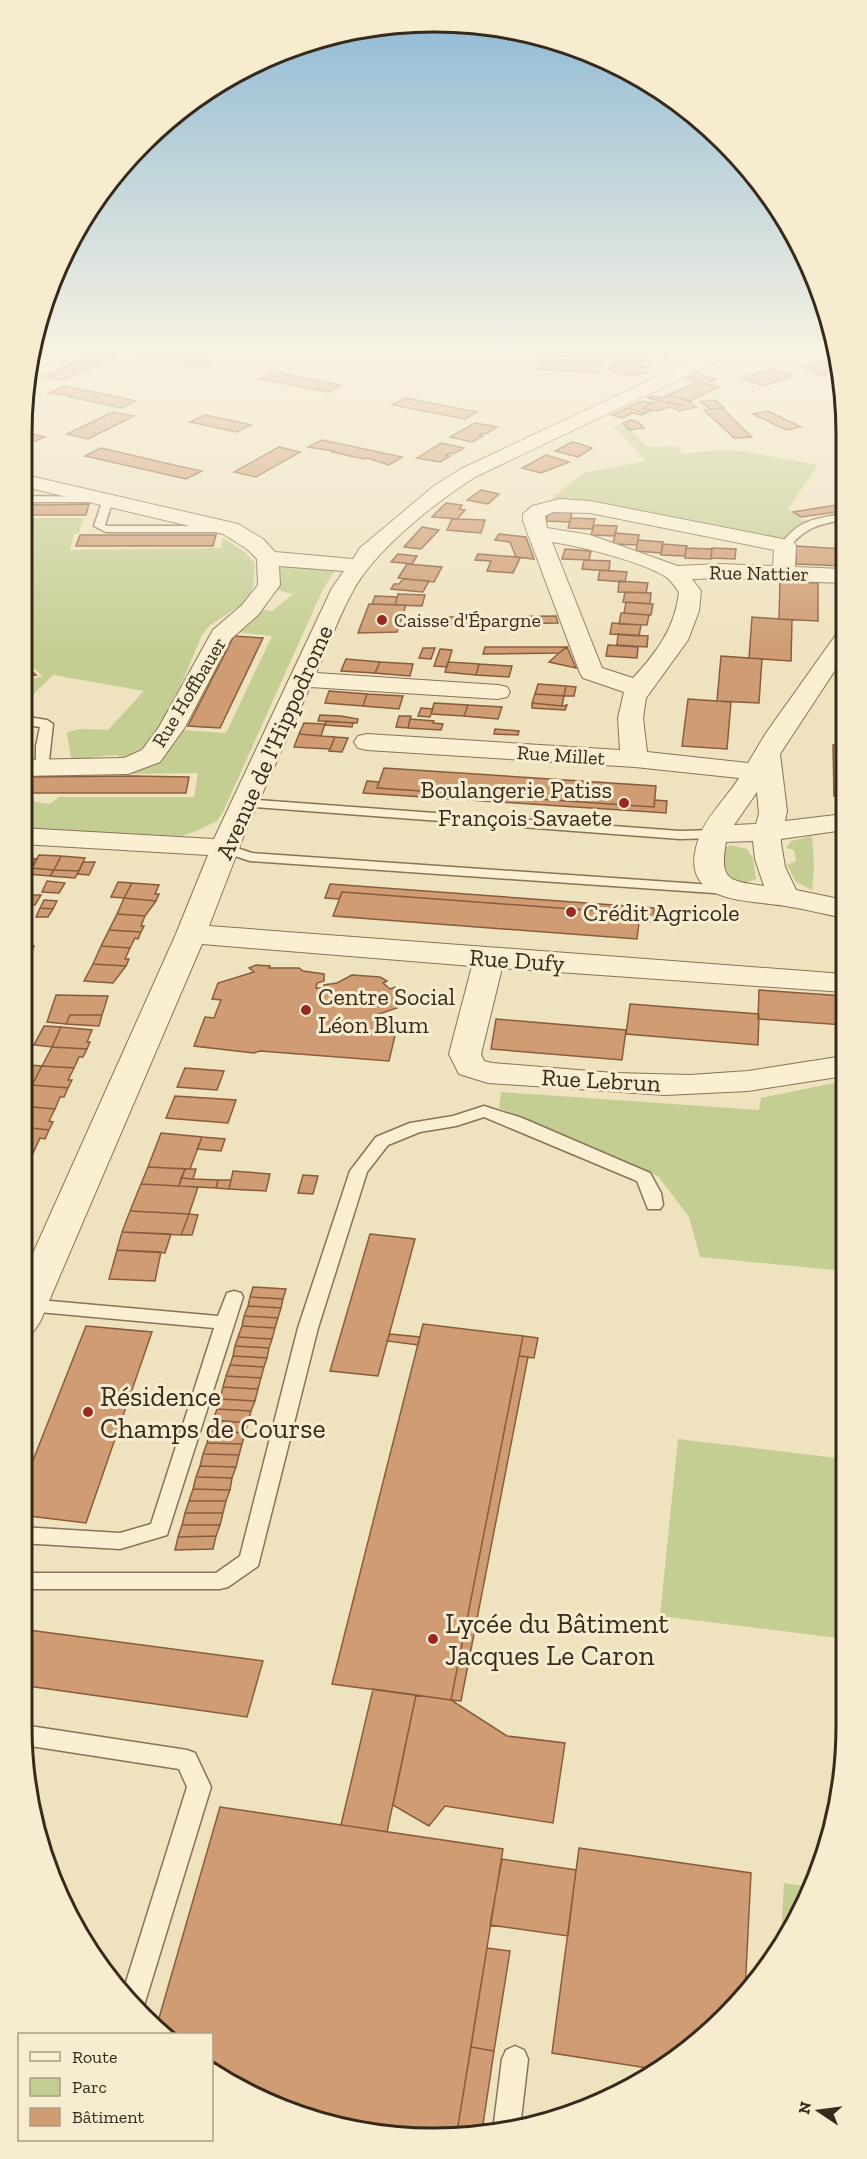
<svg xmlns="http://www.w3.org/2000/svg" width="867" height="2159" font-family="'Zilla Slab',serif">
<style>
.green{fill:#c5ce92}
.building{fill:#cf9c73;stroke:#895d3c;stroke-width:1.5}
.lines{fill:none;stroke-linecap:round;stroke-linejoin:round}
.lane-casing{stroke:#887357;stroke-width:3}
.street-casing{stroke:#887357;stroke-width:2}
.lane{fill:#faefd2;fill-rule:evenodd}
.street{fill:#faefd2;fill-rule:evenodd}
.poi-dot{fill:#9a2724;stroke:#f7eccf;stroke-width:2}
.labels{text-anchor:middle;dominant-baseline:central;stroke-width:6;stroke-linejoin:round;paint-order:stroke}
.far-street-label{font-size:20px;fill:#372a1c;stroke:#f7eccf}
.far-poi-label{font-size:20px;fill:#372a1c;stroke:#f7eccf;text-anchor:start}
.street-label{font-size:24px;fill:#372a1c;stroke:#f7eccf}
.poi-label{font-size:24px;fill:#372a1c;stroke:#f7eccf;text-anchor:start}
.near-poi-label{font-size:28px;fill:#372a1c;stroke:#f7eccf;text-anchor:start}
.rim{fill:none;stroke:#372a1c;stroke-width:3}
</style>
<rect width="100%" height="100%" fill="#efe2bf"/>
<path class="green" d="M623 423 648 447 677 446 683 454 717 450 742 451 818 465 788 509 807 523 785 546 560 505 552 498 583 473 642 462 646 460 613 426Z
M21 518H84L79 533 74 534 70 550 221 548 223 538 246 553 255 564 253 588 244 603 209 626 202 635 184 678 162 722 144 747 120 759 118 755 92 757 90 763H72L67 735 68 732 80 729 108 730 144 691 53 675 21 706V682L43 676 21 658Z
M286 564 335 571 323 589 223 812 217 821 199 830 182 836 21 828V797H31L35 802 50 804 59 797H194L198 773 130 774 140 769 181 730 226 733 272 636 237 632 260 609 272 611 293 594 277 590 279 569Z
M812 836 814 866 812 890 796 882 787 865 796 861 794 850 786 848 791 841Z
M730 845 747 849 753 858 756 879C732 891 723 869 720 851Z
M844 1081 845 1271 700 1257 689 1217 658 1176 499 1108 501 1092 759 1110 761 1098Z
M678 1439 845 1459 846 1639 660 1616Z
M784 1883 809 1887 781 1938Z"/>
<path class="building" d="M148 348 213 361 200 367 135 354Z
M602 348H655L654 353 601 350Z
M757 348H777L760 354 749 351Z
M98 352 117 356 63 380 44 376 63 370 59 369 82 359 86 360 90 358 86 357Z
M542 359 602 362 598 373 537 369Z
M623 362 641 363V365L649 367 647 373 637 375 618 374V372L609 370 612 364Z
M824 362 835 369 823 371 829 374 821 376 802 366Z
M773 369 793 376 763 386 742 378Z
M273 372 341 385 328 392 259 379Z
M697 374H698L716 379 706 384 687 379Z
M698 382 719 387 690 401 668 395Z
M65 386 136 401 121 408 70 397 72 396 49 393Z
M668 395 690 401 696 407 679 411 676 409 682 405 648 398 652 396 662 398Z
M405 398 477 412 465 419 392 405Z
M659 400 675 404 682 405 676 409 669 407 658 411 643 408Z
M715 400 724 408 711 409 700 402Z
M642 401 653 403 643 408 652 410 646 413 627 408Z
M627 408 646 413 641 415 632 413 622 418 612 415Z
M722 408 752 437 734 438 704 410Z
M768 411 801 427 786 430 753 414Z
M113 412 134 416 88 439 67 434Z
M205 415 233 421 251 425 236 432 190 422Z
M631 420 638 422 644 428 629 430 623 423Z
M475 423 497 427 486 434 483 433 479 435 483 436 472 442 450 437Z
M21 431 45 437 28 444 21 443Z
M322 440 402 457 389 465 367 458 364 459 332 452 334 451 308 447Z
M572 442 577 443 592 448 578 457 555 451Z
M441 443 464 448 453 454 449 453 446 455 450 456 440 462 417 458Z
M279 447 300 452 256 477 234 472Z
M101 448 178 466 202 471 186 479 85 456Z
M546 455 569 462 541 473 522 468Z
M481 490 499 494 488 504 467 500Z
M446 503 462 505 459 509 465 510 457 519 432 517Z
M21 504 43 505 89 504 86 515H21Z
M843 504V511L801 517 793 512Z
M549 511 572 512 570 522 546 521Z
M571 518 595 519 592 529 568 528Z
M452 519H457L485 520 481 533 447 530Z
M594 525 617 526 615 536 591 535Z
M422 527 439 530 421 549 404 547Z
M615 533 639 535 637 545 613 544Z
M499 534 526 537 534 559 516 557 510 542 495 540Z
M80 535H216L213 546H76Z
M638 540 663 542 661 553 636 551Z
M663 544 687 546 685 556 661 555Z
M796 546 843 549V566L796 564Z
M686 548 712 549 711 559 685 558Z
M712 548 736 549 735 559 711 558Z
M565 549 591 551 589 560 562 559Z
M398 554 417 556 412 564 391 562Z
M478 554 516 557 520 558 513 573 487 571 491 561 475 560Z
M584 560 610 561 609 571 582 569Z
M407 564 442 567 434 582 398 578Z
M600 570 627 572 625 582 598 580Z
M403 579 429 581 423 592 391 589 394 584H399Z
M619 581 648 583 646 593 618 592Z
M780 581 818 583V621L779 619Z
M625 592 651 593 650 604 623 602Z
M398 594 425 595 422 606 395 605Z
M375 596 397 597 395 605 372 604Z
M626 602 653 604 651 615 624 613Z
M369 604 406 605 397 632 358 633Z
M621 613 649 615 647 625 619 624Z
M556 616 558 623 444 625 443 617Z
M752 617 792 620 791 661 749 658Z
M612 623 641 625 639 636 610 634Z
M618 634 648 636 647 647 617 645Z
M234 636 263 638 220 728 188 726Z
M608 645 638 647 637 658 606 656Z
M485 647H567L559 653 483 654Z
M567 647 576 668 549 662 559 653Z
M423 648H435L431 659 419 658Z
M440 649 452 650 447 667 434 666Z
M721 656 762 659 759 703 717 701Z
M346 659 380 662 375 673 341 671Z
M380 662 413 664 410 676 375 673Z
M448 662 479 664 476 675 445 672Z
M21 663 36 675 21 679Z
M479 664 510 666H512L509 677 476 675Z
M538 684 566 686 564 696 535 694Z
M566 686 576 687 574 696H564Z
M329 691 367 694 363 706 325 703Z
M367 694 403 696 399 709 363 706Z
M535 694 564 696 562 706 532 703Z
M688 699 731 702 727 749 682 746Z
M434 703 468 705 464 716 431 714Z
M532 703 562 706 567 705 565 710 532 708Z
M468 705 502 707 498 719 464 716Z
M421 708 433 709 430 717 418 716Z
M320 715 341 716 358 719 357 723 318 721Z
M399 716H411L408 728 396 727Z
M410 719 434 721 433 723 443 724 441 730 408 728Z
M326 721 353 723 352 727 325 725Z
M304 723 325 724 321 736 299 734Z
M495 729 519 731 518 735 494 734Z
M299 734 321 736 335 737 330 749 294 747Z
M335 737 348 738 342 752 329 751Z
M833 745 843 746 844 797 834 796Z
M384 768 656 786 654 807 377 788Z
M21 777 134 776 189 777 186 793H21Z
M367 781 379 782 377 788 654 807 655 800 667 801 666 813 363 793Z
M39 855 61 856 54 870 31 868Z
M61 856 85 858 79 871 54 870Z
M25 858 37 859 30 872 21 871Z
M83 862H95L89 875 77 874Z
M31 868 54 870 50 876 28 874Z
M54 870 79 871 75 878 50 876Z
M47 881 65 883 59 893 42 892Z
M118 882 132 883 124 898 111 897Z
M132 883 159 885 155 894H159L156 901 124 898Z
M330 884 654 908 653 922 639 921 640 914 342 892 339 899 325 898Z
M342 892 640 914 637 939 333 916Z
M30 895H41L35 905 25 904Z
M124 898 156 901 145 916 117 914Z
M44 900 57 901 53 909 40 908Z
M40 908 53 909 48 917H36Z
M117 914 145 916 141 926H144L141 932 109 930Z
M109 930 141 932 138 939 135 938 130 948 101 946Z
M21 946H34L30 955 21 954Z
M101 946 130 948 125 959H129L126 966 93 964Z
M93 964 126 966 113 983 84 981Z
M256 965 270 966 269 968H299L303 971 324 974V981L317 983 316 988H324V985L337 983 352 975 380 977 387 981 383 983 390 989 395 987 406 995 403 1006 376 1015 396 1031 389 1061 260 1051 254 1053 194 1046 205 1017 214 1018 221 1000 212 999 218 983 254 972 249 968Z
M759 990 844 996V1025L758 1019Z
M56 995 108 996 102 1015H70L66 1024 47 1022Z
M630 1004 759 1014 758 1045 626 1034Z
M70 1015H102L99 1026 66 1024Z
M496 1019 626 1030 622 1060 491 1049Z
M44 1026 61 1027 52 1047 34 1045Z
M61 1027 92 1030 87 1042H90L87 1049 52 1047Z
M52 1047 87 1049 83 1057H79L74 1068 42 1066Z
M29 1065 42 1066 32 1085H21Z
M42 1066 74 1068 68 1080H72L68 1088 32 1085Z
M185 1068 224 1071 217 1090 177 1087Z
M32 1085 68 1088 64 1097H60L55 1109 22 1106Z
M175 1096 236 1100 228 1123 166 1118Z
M22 1106 55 1109 49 1121 53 1122 49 1130 21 1127Z
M21 1127 49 1130 45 1139 40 1138 34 1151 21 1150Z
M161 1133 202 1137 190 1169 148 1167Z
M202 1137 225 1139 221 1151 197 1149Z
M21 1150 34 1151 28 1165H32L29 1174 21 1173Z
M148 1167 185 1169 179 1186 141 1184Z
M185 1169H196L193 1179 181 1178Z
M233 1171 270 1174 266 1191 229 1189Z
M303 1175 318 1176 313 1194 298 1193Z
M181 1178 193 1179 218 1180 216 1188 179 1186Z
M218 1180H231L229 1189 216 1188Z
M141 1184 198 1187 189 1214 130 1211Z
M130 1211 189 1214 181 1235 122 1232Z
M189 1214 198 1215 192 1235H181Z
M122 1232 171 1234 165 1253 117 1250Z
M370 1234 415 1239 378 1376 330 1371Z
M117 1250 161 1252 155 1281 109 1279Z
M253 1287 286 1289 283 1299 250 1297Z
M250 1297 283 1299 281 1308 248 1306Z
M248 1306 281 1308 278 1318 244 1316Z
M244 1316 278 1318 275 1328 242 1326Z
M423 1324 523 1336 451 1700 332 1684Z
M86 1326 152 1332 86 1523 21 1515V1491Z
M242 1326 275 1328 272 1339 238 1337Z
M390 1334 420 1337 418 1345 387 1341Z
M523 1336 538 1338 534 1358 519 1356Z
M238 1337 272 1339 269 1348 235 1346Z
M235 1346 269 1348 267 1358 233 1356Z
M233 1356 267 1358 264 1367 230 1365Z
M519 1356 528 1357 461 1701 451 1700Z
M230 1365 264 1367 261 1378 226 1376Z
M226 1376 261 1378 258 1389 223 1387Z
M223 1387 258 1389 255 1401 220 1399Z
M220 1399 255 1401 251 1411 217 1409Z
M217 1409 251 1411 248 1423 213 1420Z
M213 1420 248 1423 245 1433 210 1431Z
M210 1431 245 1433 242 1444 207 1443Z
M207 1443 242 1444 239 1455 203 1454Z
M203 1454 239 1455 236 1467 200 1466Z
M200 1466 236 1467 232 1478 196 1477Z
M196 1477 232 1478 230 1490 193 1489Z
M193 1489 230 1490 226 1501H189Z
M189 1501H226L223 1513H185Z
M185 1513H223L220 1525H182Z
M182 1525H220L216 1536 178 1537Z
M216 1536 213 1549 175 1550 178 1537Z
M21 1629 263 1661 247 1717 21 1685Z
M373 1689 416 1695 387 1832 341 1825Z
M416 1695 451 1700 507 1736 565 1743 553 1823 445 1806 429 1826 393 1805Z
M220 1807 503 1849 457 2132 379 2134 301 2116 228 2083 212 2070V2034H169L157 2025Z
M579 1848 751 1873 745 1992 660 2070 552 2053Z
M502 1859 576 1870 568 1936 490 1925Z
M487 1948 510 1951 494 2051 471 2047Z
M471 2047 494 2051 482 2131 457 2132Z"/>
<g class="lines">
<defs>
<path id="lane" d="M489 348H535L661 354 665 357 661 360 493 351Z
M21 496 112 497 113 499 105 525 108 526H225L230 529 225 532H106L94 526 102 502H21Z
M843 514V520C819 524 804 528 789 548L785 549 780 546C798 520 813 519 843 514Z
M21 716 47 720 53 724 48 770 43 771 36 767V746L40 727 21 724Z
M245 799 680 831 714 830 721 834 714 838 680 839 240 806 238 803 240 800Z
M225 844 252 853 728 886 735 890 728 894 250 861 220 851 218 848Z
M484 1106 522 1118 650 1173 661 1193 663 1205 660 1209H648L637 1181 484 1117 456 1126 420 1132 388 1145 367 1172 318 1328 258 1566 228 1587 220 1589H21V1573H216L240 1556 298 1328 350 1171 376 1137 410 1123 453 1116Z
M234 1291 241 1293 243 1297 167 1535 120 1549 21 1543V1527L120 1533 151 1524 214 1328 28 1311 21 1309V1301L28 1299 218 1316 227 1293Z
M23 1725 187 1750 195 1753 211 1787 142 2012 122 1995 187 1787 179 1769 24 1745 21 1726Z
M515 2046 524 2050 528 2059 520 2128 493 2131 502 2059 506 2050Z"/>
<path id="street" d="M718 348H740L737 352 475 477C436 502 377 548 354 589 339 615 329 645 316 673L498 685 507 687 510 692 507 697 498 699 310 687 246 830 209 926 844 974V992L502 968 481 1054 484 1061 492 1063 614 1073 690 1075 748 1071 844 1056V1076L748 1091 665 1095 488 1083 459 1074 449 1054 472 966 202 944 40 1322 34 1331 21 1335V1280L176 934 208 855 21 844V828L214 839 332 588 344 571 279 566 280 585 258 615 231 639 185 727 160 762 128 774 21 776V760L124 758 142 750 159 727 213 630 242 605 258 585 257 559 247 549 223 534 21 486V474L238 524 263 539 275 552 353 559 360 548 435 485 461 469Z
M560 499 590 501 793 541 796 546 795 567 843 569V583L720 578 692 579 701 591 699 611 688 640 646 698 643 718 647 752 748 763 766 733 835 636 843 634V658L780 754 787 811 785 821 844 814V830L781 839V843L785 867 796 890 844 900V918C824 914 805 909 785 906 741 899 674 903 700 835 707 816 728 796 739 778L635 767 367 750 358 748 354 742 358 736 367 734 620 750 618 718 624 692 583 678 580 673 523 521V514L532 506ZM553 512 590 513 774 550 773 566 720 564 678 566 590 535 547 528 545 516ZM552 542C580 546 643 562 666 577 671 580 675 587 679 592 675 628 657 652 633 678L602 668ZM757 792 759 814 756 824 734 825ZM753 841 755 859 764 886C729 881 719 881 726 842Z"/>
</defs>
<use href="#lane" class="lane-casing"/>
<use href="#street" class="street-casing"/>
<use href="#lane" class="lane"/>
<use href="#street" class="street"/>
</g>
<linearGradient id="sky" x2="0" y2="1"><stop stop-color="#8cb9d5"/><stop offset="0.54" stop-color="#f8f2e2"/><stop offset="1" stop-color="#f8f2e2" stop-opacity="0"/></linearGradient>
<rect width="867" height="650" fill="url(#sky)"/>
<g class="poi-dot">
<circle cx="382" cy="620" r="6"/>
<circle cx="624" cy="803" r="6"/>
<circle cx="571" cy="912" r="6"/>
<circle cx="306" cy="1010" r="6"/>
<circle cx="88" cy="1412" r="6"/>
<circle cx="433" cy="1639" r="6"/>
</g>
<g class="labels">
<g class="far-street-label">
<text transform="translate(759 573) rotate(1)">Rue Nattier</text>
<text transform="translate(189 692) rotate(-59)">Rue Hoffbauer</text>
<text transform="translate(561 755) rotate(4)">Rue Millet</text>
</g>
<g class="far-poi-label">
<text x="394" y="620">Caisse d'Épargne</text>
</g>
<g class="street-label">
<text transform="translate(274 742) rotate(-66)">Avenue de l'Hippodrome</text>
<text transform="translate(517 960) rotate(4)">Rue Dufy</text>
<text transform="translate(601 1080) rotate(3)">Rue Lebrun</text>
</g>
<g class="poi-label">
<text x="612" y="789" text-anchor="end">Boulangerie Patiss<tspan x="612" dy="28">François Savaete</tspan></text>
<text x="583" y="912">Crédit Agricole</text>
<text x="318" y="996">Centre Social<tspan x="318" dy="28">Léon Blum</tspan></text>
</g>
<g class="near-poi-label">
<text x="100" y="1396">Résidence<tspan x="100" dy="32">Champs de Course</tspan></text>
<text x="445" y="1623">Lycée du Bâtiment<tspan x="445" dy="32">Jacques Le Caron</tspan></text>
</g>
</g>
<path d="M0 0H867V2159H0ZM434 32H434A402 402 0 0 1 836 434V1726A402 402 0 0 1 434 2128H434A402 402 0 0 1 32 1726V434A402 402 0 0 1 434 32Z" fill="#f7eccf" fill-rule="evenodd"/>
<path class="rim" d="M434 32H434A402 402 0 0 1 836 434V1726A402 402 0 0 1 434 2128H434A402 402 0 0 1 32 1726V434A402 402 0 0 1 434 32Z"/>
<rect x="18" y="2033" width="195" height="108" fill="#f7eccf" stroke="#aa9e87" stroke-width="1.5"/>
<rect x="30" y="2052" width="30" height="9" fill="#faefd2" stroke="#aa9e87" stroke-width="1.5"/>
<text x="72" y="2063" font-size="18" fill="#372a1c">Route</text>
<rect x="30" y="2078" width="30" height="18" fill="#c5ce92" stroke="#aa9e87" stroke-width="1.5"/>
<text x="72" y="2093" font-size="18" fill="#372a1c">Parc</text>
<rect x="30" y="2108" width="30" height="18" fill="#cf9c73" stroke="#aa9e87" stroke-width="1.5"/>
<text x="72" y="2123" font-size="18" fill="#372a1c">Bâtiment</text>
<g transform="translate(819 2111) rotate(283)" stroke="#f7eccf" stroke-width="4.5" paint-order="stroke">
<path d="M0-4.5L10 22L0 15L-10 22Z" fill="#372a1c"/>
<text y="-9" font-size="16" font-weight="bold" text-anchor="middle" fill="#372a1c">N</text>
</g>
</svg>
